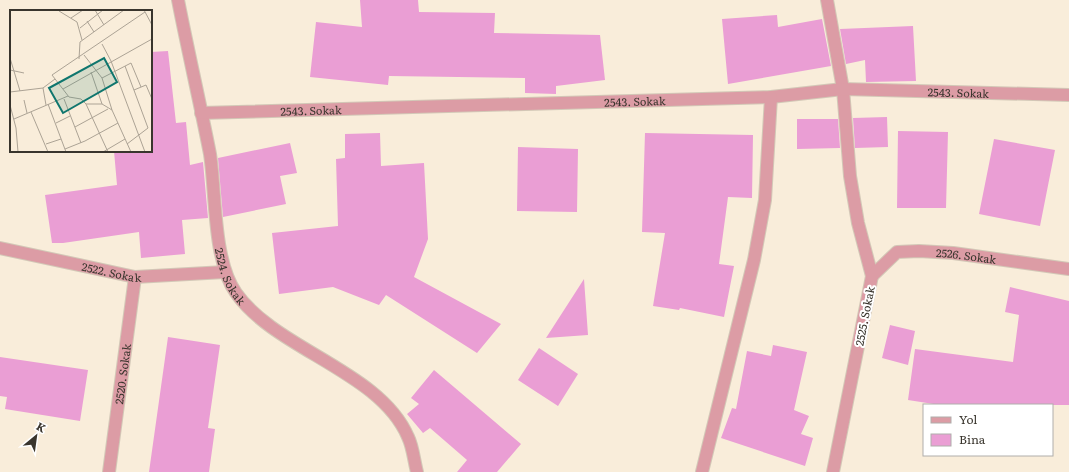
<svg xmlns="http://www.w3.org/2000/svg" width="1069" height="472" font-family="Literata,serif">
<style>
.building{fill:#ea9ed4}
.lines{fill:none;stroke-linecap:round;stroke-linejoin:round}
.minor-casing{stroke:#d3c8b7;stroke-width:14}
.minor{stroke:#dc9ca5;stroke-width:12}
.labels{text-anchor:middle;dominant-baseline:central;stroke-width:4;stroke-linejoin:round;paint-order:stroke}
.street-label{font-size:11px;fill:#39352d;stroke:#fff}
.inset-road{fill:none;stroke:#aca395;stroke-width:1}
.view{fill:#0f766e;fill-opacity:0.15;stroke:#0f766e;stroke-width:2}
.inset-edge{fill:none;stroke:#39352d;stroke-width:2}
</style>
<rect width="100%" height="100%" fill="#f9edda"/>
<path class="building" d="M360 0H418L419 12 495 13 494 33 600 35 605 80 556 86V94L525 93V78L389 76 388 85 310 77 316 22 362 27Z
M777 15 778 27 822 19 831 66 728 84 722 19Z
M913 26 916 81 866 82 865 60 846 64 840 29Z
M168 51 176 123 186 122 190 165 203 162 208 218 182 220 185 254 141 258 139 232 63 243H52L45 195 117 185 114 151H151V52Z
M887 117 888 147 855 148 853 118Z
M797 119H838L840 148 797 149Z
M898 131 948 132 946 208H897Z
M380 133 381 166 424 163 428 239 414 277 501 324 477 353 386 295 379 305 333 287 279 294 272 233 338 226 336 159 345 158V134Z
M645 133 753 135 752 198 728 197 719 264 734 266 724 317 680 308 679 310 653 306 665 233 642 232Z
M994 139 1055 150 1040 226 979 214Z
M290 143 297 173 280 176 286 204 223 217 218 158Z
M518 147 578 149 577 212 517 211Z
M584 279 588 335 546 338Z
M1010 287 1069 301V405H940L908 400 915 349 1013 362 1019 315 1005 312Z
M890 325 915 331 908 365 882 358Z
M168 337 220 345 208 428 215 429 209 472H149Z
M773 345 807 352 794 410 809 416 801 434 813 438 805 466 721 438 732 408 736 409 747 351 771 356Z
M539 348 578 374 558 406 518 380Z
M0 357 88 370 80 421 5 409 7 397 0 396Z
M434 370 521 444 497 472H457L467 460 430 428 423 433 407 414 419 404 411 398Z"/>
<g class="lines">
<defs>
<g id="minor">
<path id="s1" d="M178 0C188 51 200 103 210 154 216 193 213 261 236 293 276 350 380 371 408 437 413 447 414 461 417 472"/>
<path d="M827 0 843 89 850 176 858 223 872 276 833 472"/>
<path id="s2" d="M201 113 771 97 843 89 1069 95"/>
<path id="s3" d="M0 248 135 277 225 272"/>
<path id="s4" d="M872 276 897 252 919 251 953 253 1069 269"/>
<path id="s5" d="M109 472 135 277"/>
<path d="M702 472 754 260 765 200 771 97"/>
</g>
</defs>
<use href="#minor" class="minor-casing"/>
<use href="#minor" class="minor"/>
</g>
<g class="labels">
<g class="street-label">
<text stroke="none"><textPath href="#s2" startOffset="758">2543. Sokak</textPath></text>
<text stroke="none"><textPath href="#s2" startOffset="434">2543. Sokak</textPath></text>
<text stroke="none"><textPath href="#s2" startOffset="110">2543. Sokak</textPath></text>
<text stroke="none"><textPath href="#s4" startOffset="104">2526. Sokak</textPath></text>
<text stroke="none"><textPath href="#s3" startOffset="114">2522. Sokak</textPath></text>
<text stroke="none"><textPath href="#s1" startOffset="282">2524. Sokak</textPath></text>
<text transform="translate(864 316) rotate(-79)">2525. Sokak</text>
<text stroke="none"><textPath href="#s5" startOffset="99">2520. Sokak</textPath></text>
</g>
</g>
<g transform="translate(10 10)">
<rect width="142" height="142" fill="#f9edda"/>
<path class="inset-road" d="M85 0 94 15M134 0 142 15M49 1 67 12 72 30M61 8 73 0M77 11 84 22M70 18 93 0M92 34 101 51 135 142M74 45 92 68 102 100 121 142M0 48 10 81M69 49 70 32 114 0M115 56 138 118 117 134M0 60 14 63M81 62 92 94M92 68 121 53 131 77M33 78 36 95M53 79 142 29M124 80 136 75 142 89M0 82 33 78 45 69M54 89 71 133M14 90 17 103M38 94 56 142M76 94 98 142M0 95 6 118 8 142M102 100 92 94H76L71 89 59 87 42 65 135 2M21 102 38 142M4 109 58 86M46 113 60 106M65 117 98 99M36 134 51 129M55 139 75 131 108 113M93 142 115 129"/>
<path class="view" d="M94 48 107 72 53 103 39 78Z"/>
<rect width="142" height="142" class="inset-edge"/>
</g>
<rect x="923" y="404" width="130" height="52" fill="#ffffff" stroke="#b0aeab"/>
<rect x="931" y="417" width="20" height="6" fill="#dc9ca5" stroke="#b0aeab"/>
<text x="959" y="424" font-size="12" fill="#39352d">Yol</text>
<rect x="931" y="434" width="20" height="12" fill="#ea9ed4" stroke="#b0aeab"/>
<text x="959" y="444" font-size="12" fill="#39352d">Bina</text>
<g transform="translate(36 436) rotate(29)" stroke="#ffffff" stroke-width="3" paint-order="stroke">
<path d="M0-3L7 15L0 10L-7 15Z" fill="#39352d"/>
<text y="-6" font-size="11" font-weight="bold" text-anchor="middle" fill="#39352d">K</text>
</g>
</svg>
